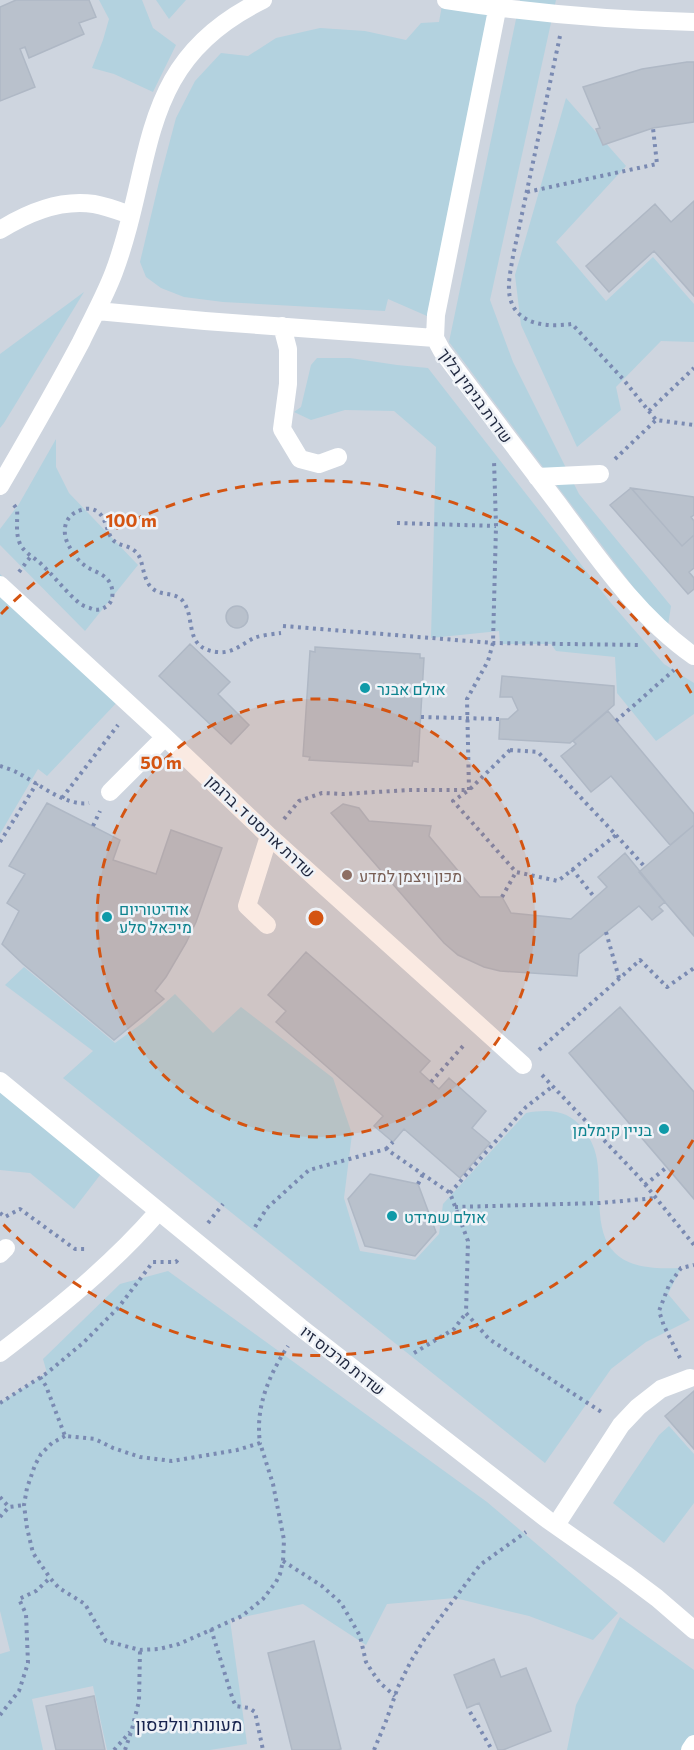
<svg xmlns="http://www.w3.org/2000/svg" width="694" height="1750" font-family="Commissioner,Heebo,sans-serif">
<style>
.built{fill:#ced5df}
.green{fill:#b3d2df}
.building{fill:#b9c1cc;stroke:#afb8c5;stroke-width:1.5}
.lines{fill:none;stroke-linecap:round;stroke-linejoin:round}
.path{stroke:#7a8ab2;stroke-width:4;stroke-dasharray:3 4.5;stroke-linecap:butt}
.minor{stroke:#fff;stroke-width:18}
.ring{fill:none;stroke:#d45411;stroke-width:3;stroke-dasharray:10 8}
.culture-dot{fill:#0f9aa8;stroke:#eef2f7;stroke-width:2}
.education-dot{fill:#8d6e63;stroke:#eef2f7;stroke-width:2}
.labels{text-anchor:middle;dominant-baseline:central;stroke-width:5;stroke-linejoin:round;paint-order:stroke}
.street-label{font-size:16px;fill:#1d253c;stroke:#eef2f7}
.culture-label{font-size:16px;fill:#0d838f;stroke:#eef2f7;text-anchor:start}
.education-label{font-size:16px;fill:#785e54;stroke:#eef2f7;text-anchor:start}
.neighbourhood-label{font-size:18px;fill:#18244f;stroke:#eef2f7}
.centre{fill:#d45411;stroke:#eef2f7;stroke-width:3}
.ring-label{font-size:18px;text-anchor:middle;font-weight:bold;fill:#d45411;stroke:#eef2f7;stroke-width:5;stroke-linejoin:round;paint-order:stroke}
</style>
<rect width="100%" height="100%" fill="#dde3eb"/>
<path class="built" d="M0 0H694V1750H0Z"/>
<path class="green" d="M99 0H142L153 28 176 45 153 92 114 74 92 68 103 40 109 19Z
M156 0H186L169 19Z
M443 0H492L427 316 388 299 385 311 223 302 184 297 161 288 146 277 140 262 159 182 176 118 195 81 221 53 248 56 276 38 320 28 365 31 406 40 421 23 439 22Z
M520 0H556L490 300 513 362 579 494 671 606 667 632 449 342Z
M566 98 626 166 556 242 606 301 653 257 694 304V342L661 341 616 387 621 410 577 447 521 325 515 275Z
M84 292 4 423 0 428V354Z
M317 358H350L397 365 428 368 611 603 664 664 694 683V714L656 741 617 693 615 657 556 651 551 644H500L499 631 431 638 436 447 394 411 345 410 311 420 294 412 301 407 311 365Z
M56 439V467L69 493 138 565 85 631 0 545V529L19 504Z
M0 574 122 697 47 776 38 769 0 834Z
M24 967 115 1043 144 1022 175 994 213 1033 241 1007 333 1078 352 1134 344 1198 360 1251 415 1260 439 1234 443 1204 526 1113C550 1109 569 1110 584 1130 590 1138 594 1146 596 1155 603 1184 592 1231 615 1253 631 1269 660 1269 681 1268L668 1294 690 1320 646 1342 611 1369 545 1463 63 1078 93 1051 5 985Z
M0 1081 110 1162 74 1209 30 1173 0 1170Z
M168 1271 487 1502 618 1613 593 1640 529 1616 455 1598 387 1604 366 1645 303 1604 230 1620 247 1744 210 1750H107L93 1686 32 1699 43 1750H0V1654L10 1651 0 1611V1403L47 1373 43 1359 120 1284Z
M669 1426 694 1454V1503L664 1543 613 1503 659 1435Z
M620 1617 694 1670V1750H567L576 1705Z"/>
<path class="building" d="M16 0H89L96 17 79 23 84 34 29 58 25 47 20 49 35 87 0 101V7Z
M687 62H694V122L653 128 603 145 596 129 600 128 583 87 642 69Z
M694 201V296L654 251 609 292 586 266 655 204 671 222Z
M631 488 694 497V515L691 517 694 521V535L682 546Z
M631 488 682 546 694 535V568L689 572 694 578V589L688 594 610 505Z
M631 488 682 546 694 535V568L689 572 694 578V589L688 594 610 505Z
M226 617a11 11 0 1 1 22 0a11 11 0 1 1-22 0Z
M190 644 230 682 218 694 249 725 231 744 159 676Z
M315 647 420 654V658H424L418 762 413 761 412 766 309 760 310 757 303 756 310 651 315 652Z
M502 676 614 686V705L570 743 499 739 500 719H508L518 710 512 697H500Z
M608 711 694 814V825L670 845 611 776 591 792 561 756 576 744 573 741Z
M47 803 120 840 113 860 156 874 171 830 222 848 196 922 186 943 166 977 155 991 164 999 114 1040 23 964 2 944 19 911 7 903 25 874 9 866Z
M343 804 359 808 369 821 431 826 429 836 480 897H502L511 913 571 919 607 887 598 877 625 853 665 902 659 907 663 911 652 920 639 906 579 954 577 976 500 971 484 967 458 955 444 943 331 813Z
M694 825V936L639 872Z
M306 952 430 1061 420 1072 431 1082 439 1089 449 1078 486 1111 472 1128 490 1143 460 1178 404 1129 393 1142 374 1126 383 1116 276 1022 286 1011 268 995Z
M620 1007 694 1092V1199L569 1053Z
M370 1174 418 1184 436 1232 415 1256 365 1246 348 1199Z
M694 1391V1449L665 1416Z
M314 1641 341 1749 337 1750H292L268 1653Z
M494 1659 501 1677 526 1668 551 1731 503 1750H498L479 1703 467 1708 454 1675Z
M94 1696 105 1750H56L46 1706Z"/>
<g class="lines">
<path class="path" d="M560 36 513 256C511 269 507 284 510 298 517 326 549 327 572 324L623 379 656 420
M527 192 657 164 653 128
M649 411 694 368
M615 459 656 420 694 425
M14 505 17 509C18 521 15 532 20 544 25 554 36 558 43 566 55 577 65 591 78 602 81 605 86 607 90 608 96 611 101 610 107 606 115 600 114 585 106 578 101 573 93 571 87 567 79 562 73 554 69 546 61 532 64 515 81 510 87 508 92 508 98 512 107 519 106 532 113 540 119 547 132 544 139 556 144 566 143 581 153 589 162 596 174 592 182 600 197 617 182 648 217 652 232 654 242 644 254 638 262 635 273 634 281 633
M397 523 496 526
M19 572 31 556
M283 626 493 643 642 645
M421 717 500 719
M616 721 674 670
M510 750 538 752 616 835 558 881 516 872 453 801 469 790Z
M0 766C6 768 13 770 18 773 38 783 66 807 89 803
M62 798 118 725
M284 819 299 801 322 793 344 794 409 790H469L467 699 488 661 493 643 496 526 494 460
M93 826 100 811
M616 835 645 867
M0 842 37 783
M572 869 595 898
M502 897 516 872
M606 932 619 978
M539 1050 640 960 667 987 694 968
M542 1075 639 1177 694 1245
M431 1082 464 1045
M386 1149 393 1142
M418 1184 423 1174
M645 1185 667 1167
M450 1193 526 1107 553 1086
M455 1207 600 1203 655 1198
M0 1213 5 1217 20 1209 75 1249H87
M208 1223 223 1204
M255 1227 267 1208 309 1170 386 1149 450 1193 468 1241 466 1313 489 1339 603 1413
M414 1353 454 1329 466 1313
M680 1358 664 1326 659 1311 669 1285 681 1268 694 1265
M40 1377 46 1386 65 1436 95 1439 113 1448 140 1457 172 1461 237 1450 260 1443C255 1407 269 1375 288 1346
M0 1403 47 1373 83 1343 118 1308 153 1262H176L180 1257
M65 1436 52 1443 41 1454 35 1465 27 1488 24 1505 27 1528 33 1553 50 1578 59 1588 85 1604 106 1641 140 1650 159 1649 179 1644 242 1616 263 1599 276 1582 280 1574 283 1561 284 1540 273 1484 260 1443
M0 1497 9 1507
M0 1517 9 1507 24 1505
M283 1561 322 1586 341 1603 360 1636 366 1662 371 1670 380 1683 395 1696
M211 1629 233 1700 236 1706 249 1708 255 1712 263 1750
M470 1712 492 1750
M0 1715 19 1691 28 1663 26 1614 19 1599 36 1591 50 1578
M114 1750 130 1732
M125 1750 132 1729 139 1701 140 1650
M374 1750 386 1721 398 1687 411 1661 425 1638 480 1565 526 1532"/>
<path class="minor" d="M446 0C529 13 611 20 694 22
M499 0 436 315 435 338 442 351C481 402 519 453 558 504 598 558 638 617 694 656
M0 230C27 213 61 199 94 204 106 206 119 211 130 215
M97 311 205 321 435 338
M282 326 288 349V384L282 429 300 459 319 464 338 457
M537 477 600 474
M0 486C28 438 55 391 81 342 92 319 105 296 114 272 156 160 135 62 263 0
M0 585 165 737 269 836 523 1065
M110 792 165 737
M267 925 247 906 269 836
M0 1081 300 1327 548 1520 625 1574 657 1598 694 1630
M0 1254 6 1248
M0 1353C57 1309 111 1266 158 1212
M556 1525 621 1425 638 1407 661 1389 690 1378
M690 1750 694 1744"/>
</g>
<circle cx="316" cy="918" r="219" fill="#d45411" fill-opacity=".12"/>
<g class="ring">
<circle cx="316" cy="918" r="219"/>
<path d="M693 1140A438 438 0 0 1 1 1222M1 614A438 438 0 0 1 693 696"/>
</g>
<g class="culture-dot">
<circle cx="365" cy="688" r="6"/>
<circle cx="107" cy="917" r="6"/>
<circle cx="664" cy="1129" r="6"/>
<circle cx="392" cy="1216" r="6"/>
</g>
<circle class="education-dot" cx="347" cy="875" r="6"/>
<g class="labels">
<g class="street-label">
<text transform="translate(476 395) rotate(54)">שדרת בנימין בלוך</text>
<text transform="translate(261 826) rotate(43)">שדרת ארנסט ד. ברגמן</text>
<text transform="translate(343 1360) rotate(38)">שדרת מרכוס זיו</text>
</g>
<g class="culture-label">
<text x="377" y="688">אולם אבנר</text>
<text x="119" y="908">אודיטוריום<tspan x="119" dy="18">מיכאל סלע</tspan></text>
<text x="652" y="1129" text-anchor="end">בניין קימלמן</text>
<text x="404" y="1216">אולם שמידט</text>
</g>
<g class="education-label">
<text x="359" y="875">מכון ויצמן למדע</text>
</g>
<g class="neighbourhood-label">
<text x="189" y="1724">מעונות וולפסון</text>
</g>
</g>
<circle cx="316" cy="918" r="9" class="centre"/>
<g class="ring-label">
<text x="131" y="527">100 m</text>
<text x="161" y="769">50 m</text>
</g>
</svg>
